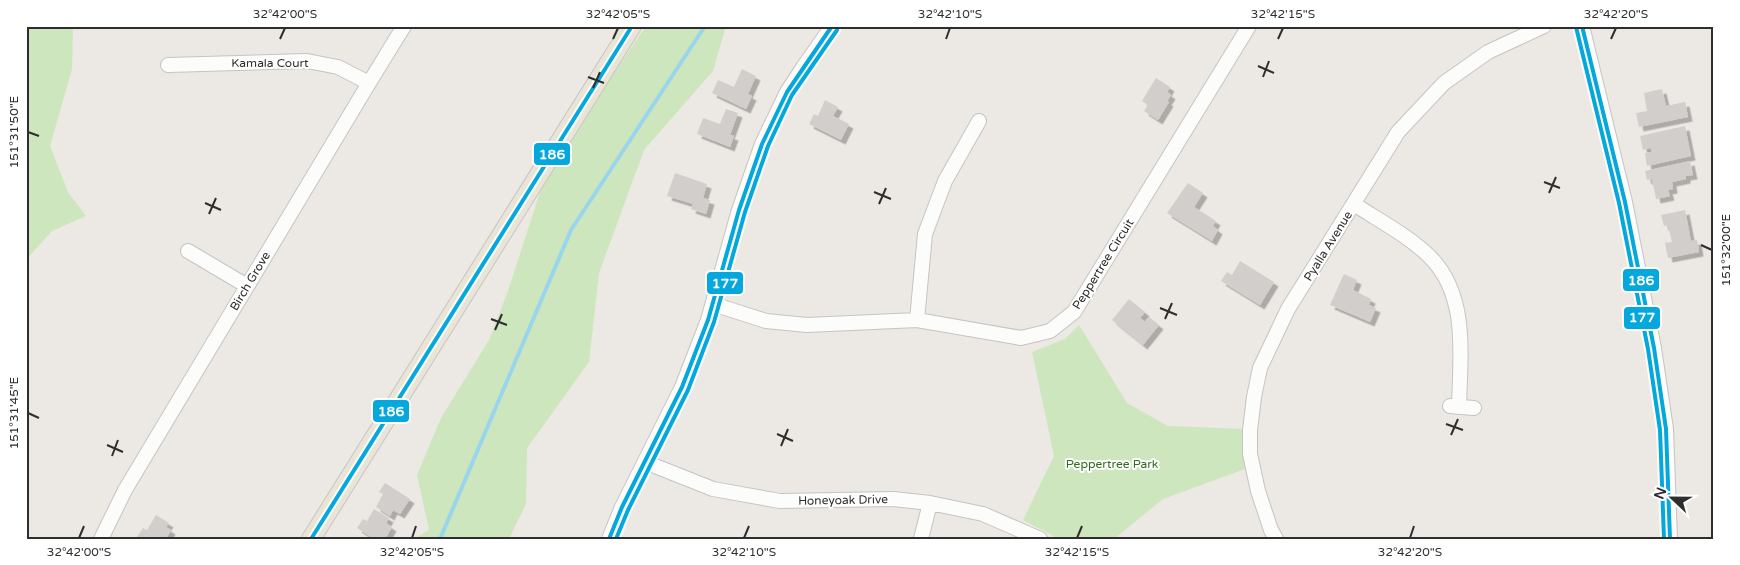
<svg xmlns="http://www.w3.org/2000/svg" width="1740" height="565" font-family="'Varela Round',sans-serif">
<style>
.green{fill:#cee6be}
.lines{fill:none;stroke-linecap:round;stroke-linejoin:round}
.stream{stroke:#99d6ec;stroke-width:4}
.building{fill:#d1cecb;filter:url(#shadow)}
.minor-casing{stroke:#c5c4c5;stroke-width:16}
.major-casing{stroke:#c6c5c4;stroke-width:20}
.minor{stroke:#fcfcfb;stroke-width:14}
.major{stroke:#e8e4d6;stroke-width:18}
.bus-1-casing{stroke:#fff;stroke-width:8}
.bus-2-casing{stroke:#fff;stroke-width:8}
.bus-1{stroke:#05a8dc;stroke-width:4}
.bus-2{stroke:#05a8dc;stroke-width:4}
.ticks{fill:none;stroke:#2e2e2e;stroke-width:2}
.labels{text-anchor:middle;dominant-baseline:central;stroke-width:4;stroke-linejoin:round;paint-order:stroke}
.street-label{font-size:12px;fill:#2e2e2e;stroke:#fff}
.park-label{font-size:12px;fill:#2c6e1b;stroke:#fff}
.line-badge{stroke:#fff;stroke-width:2}
.badge-label{font-size:14px;text-anchor:middle;font-weight:bold;fill:#fff}
.neatline{fill:none;stroke:#2e2e2e;stroke-width:2}
.ticks-label{font-size:12px;text-anchor:middle;fill:#2e2e2e}
</style>
<defs>
<filter id="shadow"><feDropShadow dx="4.5" dy="4.5" stdDeviation="0" flood-color="#0004"/></filter>
</defs>
<rect width="100%" height="100%" fill="#ece8e4"/>
<path class="green" d="M26 26H73L72 69 50 146 68 192 86 216 52 231 26 260Z
M646 26H726L713 71 644 150 599 273 589 362 527 448 526 504 509 539H414L429 530 417 475 441 418 489 340 508 291 541 189 614 73Z
M1079 325 1127 403 1168 426 1244 429 1245 469 1163 499 1114 539H1059L1023 520 1054 456 1032 352 1065 339Z"/>
<g class="lines">
<path class="stream" d="M440 539 571 230 705 26"/>
</g>
<path class="building" d="M742 69 756 76 748 94 752 96 746 109 712 93 718 80 734 87Z
M1156 78 1170 87 1167 92 1171 95 1167 101 1169 102 1158 120 1144 111 1148 105 1142 101Z
M1662 89 1666 106 1685 102 1688 117 1639 127 1636 113 1647 111 1644 93Z
M825 100 838 107 833 116 849 124 841 140 809 124 814 114 818 116Z
M726 109 738 113 730 135 734 136 730 147 697 134 703 118 720 124Z
M1685 126 1691 156 1647 166 1645 153 1651 152V148L1643 150 1640 136Z
M1690 161 1693 175 1686 176V179L1672 182 1673 189 1668 190 1670 196 1656 199 1652 179 1647 180 1645 171Z
M675 173 707 184 703 198 710 200 706 214 691 209 693 204 667 196Z
M1188 183 1203 193 1194 207 1216 221 1213 226 1218 230 1212 241 1167 213Z
M1685 210 1691 241 1697 240 1699 252 1668 258 1665 243 1672 242 1668 225 1664 226 1661 215Z
M1240 261 1274 282 1260 305 1221 281 1227 272 1232 275Z
M1344 274 1357 280 1353 290 1371 299 1369 305 1376 308 1370 322 1330 305Z
M1129 299 1145 312 1140 318 1145 322 1149 317 1159 325 1143 345 1112 320Z
M385 483 410 499 400 514 393 510 390 516 376 507 383 494 379 492Z
M374 509 389 518 386 523 392 527 385 539H374L357 528 363 519 367 521Z
M156 515 169 523 166 527 171 530 167 537 169 539H140L137 537 143 528 147 530Z"/>
<g class="lines">
<defs>
<path id="minor" d="M1582 26 1625 202 1654 348 1666 429 1670 539
M168 65 307 61 338 67 369 83
M1354 204C1378 220 1409 236 1430 257 1469 296 1460 357 1459 407
M188 251 247 286
M713 304 766 321 807 325 917 320 1021 338 1050 331 1074 312 1249 26
M917 320 925 234 945 181 979 121
M1450 406 1474 408
M645 462 713 489 780 501 893 499 930 503 983 514 1040 539
M101 539 125 490 369 83 404 26
M609 539 622 507 682 387 708 320 739 210 762 144 787 92 804 66 832 26
M921 539 930 503
M1276 539 1271 530 1258 491 1250 454V430L1254 397 1260 368 1288 309 1398 132 1444 83 1488 52 1544 26"/>
<path id="major" d="M311 539 632 26"/>
</defs>
<use href="#minor" class="minor-casing"/>
<use href="#major" class="major-casing"/>
<use href="#minor" class="minor"/>
<use href="#major" class="major"/>
<defs>
<path id="bus-1" d="M1582 26 1625 202 1654 348 1666 429 1670 539
M311 539 632 26
M609 539 622 507 682 387 708 320 739 210 762 144 787 92 832 26"/>
<path id="bus-2" d="M1576 27 1619 203 1648 349 1660 430 1664 539
M616 539 628 510 688 390 714 322 745 212 768 146 792 95 837 30"/>
</defs>
<use href="#bus-1" class="bus-1-casing"/>
<use href="#bus-2" class="bus-2-casing"/>
<use href="#bus-1" class="bus-1"/>
<use href="#bus-2" class="bus-2"/>
</g>
<path class="ticks" d="M280 39 285 28M613 39 618 28M946 39 950 28M1278 39 1283 28M1611 39 1616 28M1258 66 1274 73M588 77 604 83M1263 77 1269 61M593 88 600 72M28 132 39 136M1544 182 1560 188M874 192 891 199M1549 193 1556 177M205 203 221 210M879 204 886 188M209 214 216 198M1701 245 1712 250M1160 308 1177 315M491 319 507 325M1165 319 1172 303M495 330 502 314M28 413 39 418M1446 424 1463 430M777 434 793 441M1451 435 1458 419M107 445 123 452M781 446 788 429M112 456 118 440M79 538 84 526M412 538 416 526M744 538 749 526M1077 538 1082 526M1410 538 1414 526"/>
<g class="labels">
<g class="street-label">
<text x="270" y="63">Kamala Court</text>
<text transform="translate(1328 246) rotate(-58)">Pyalla Avenue</text>
<text transform="translate(1103 264) rotate(-58)">Peppertree Circuit</text>
<text transform="translate(250 281) rotate(-59)">Birch Grove</text>
<text transform="translate(843 500) rotate(-1)">Honeyoak Drive</text>
</g>
<g class="park-label">
<text x="1112" y="464">Peppertree Park</text>
</g>
</g>
<g class="line-badge">
<rect x="533" y="142" width="38" height="24" rx="5" fill="#05a8dc"/>
<rect x="1622" y="268" width="38" height="24" rx="5" fill="#05a8dc"/>
<rect x="706" y="271" width="38" height="24" rx="5" fill="#05a8dc"/>
<rect x="1623" y="306" width="38" height="24" rx="5" fill="#05a8dc"/>
<rect x="372" y="399" width="38" height="24" rx="5" fill="#05a8dc"/>
</g>
<g class="badge-label">
<text x="552" y="159">186</text>
<text x="1641" y="285">186</text>
<text x="725" y="288">177</text>
<text x="1642" y="322">177</text>
<text x="391" y="416">186</text>
</g>
<rect width="1740" height="565" fill="none" stroke="#ffffff" stroke-width="55"/>
<g transform="translate(1672 498) rotate(292)" stroke="#ffffff" stroke-width="4" paint-order="stroke">
<path d="M0-4L9 19L0 12L-9 19Z" fill="#2e2e2e"/>
<text y="-8" font-size="14" font-weight="bold" text-anchor="middle" fill="#2e2e2e">N</text>
</g>
<rect x="28" y="28" width="1684" height="510" class="neatline"/>
<g class="ticks-label">
<text x="285" y="18">32°42'00"S</text>
<text x="618" y="18">32°42'05"S</text>
<text x="950" y="18">32°42'10"S</text>
<text x="1283" y="18">32°42'15"S</text>
<text x="1616" y="18">32°42'20"S</text>
<text transform="translate(14 132) rotate(-90)" y="4">151°31'50"E</text>
<text transform="translate(1726 250) rotate(-90)" y="4">151°32'00"E</text>
<text transform="translate(14 413) rotate(-90)" y="4">151°31'45"E</text>
<text x="79" y="556">32°42'00"S</text>
<text x="412" y="556">32°42'05"S</text>
<text x="744" y="556">32°42'10"S</text>
<text x="1077" y="556">32°42'15"S</text>
<text x="1410" y="556">32°42'20"S</text>
</g>
</svg>
